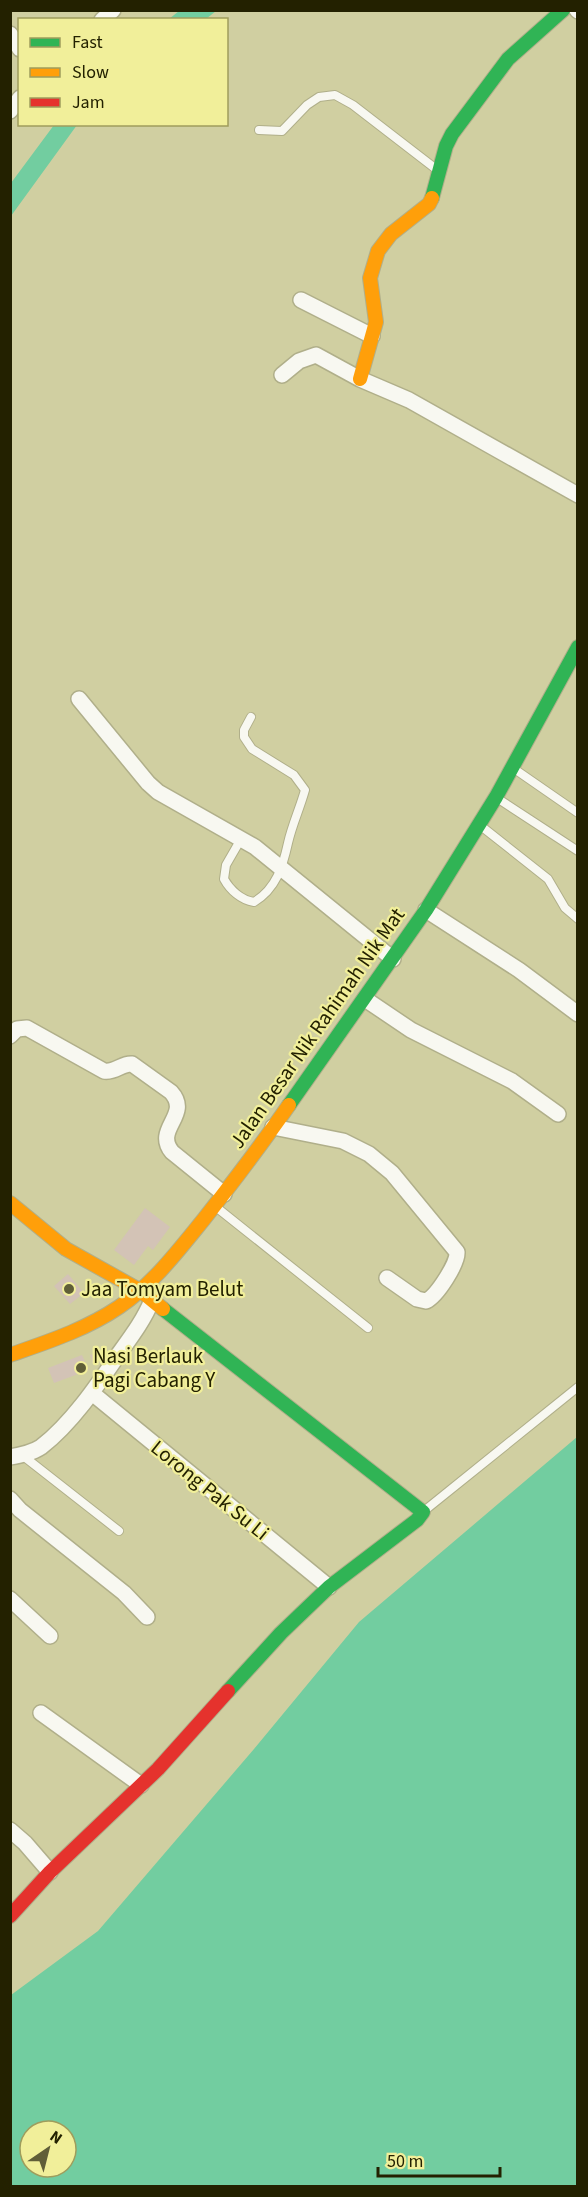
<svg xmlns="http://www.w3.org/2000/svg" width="588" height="2197" font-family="'Source Sans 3',sans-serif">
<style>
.water{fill:#72cda0;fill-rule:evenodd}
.building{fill:#d3c3b6}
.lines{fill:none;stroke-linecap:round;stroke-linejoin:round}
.lane-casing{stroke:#b0af8a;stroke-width:10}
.street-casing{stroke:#b0af8a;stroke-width:18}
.fast-casing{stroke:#b0af8a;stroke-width:16}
.slow-casing{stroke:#b0af8a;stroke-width:16}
.jam-casing{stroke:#b0af8a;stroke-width:16}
.lane{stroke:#f8f8f1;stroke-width:8}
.street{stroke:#f8f8f1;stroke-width:15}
.fast{stroke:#30b455;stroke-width:14}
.slow{stroke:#ff9f0a;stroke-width:14}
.jam{stroke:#e5322d;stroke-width:14}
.poi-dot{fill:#605e38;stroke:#f1ef9a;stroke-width:2}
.labels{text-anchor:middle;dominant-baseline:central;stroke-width:4.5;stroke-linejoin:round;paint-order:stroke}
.street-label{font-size:21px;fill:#232100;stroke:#f1ef9a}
.poi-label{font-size:21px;fill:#232100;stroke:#f1ef9a;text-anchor:start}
</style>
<rect width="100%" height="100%" fill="#d0cfa1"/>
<path class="water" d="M179 11V10L216 11 206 19H169Z
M54 125H77L11 216V183Z
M577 1437V2186H11V1995L98 1931 254 1749 359 1622ZM30 2131H66V2167H30Z"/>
<path class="building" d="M145 1208 170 1227 153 1250 148 1246 134 1265 114 1250Z
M68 1274 84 1293 70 1304 54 1286Z
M99 1352 102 1360 93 1364 90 1355Z
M82 1355 89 1370 54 1383 48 1368Z"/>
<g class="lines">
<defs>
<path id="lane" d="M259 130 282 131 307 105 319 97 335 95 353 105 436 169
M513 768 578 813
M497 798 578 851
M481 826 548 879 565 908 578 919
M241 839 226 865 224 879C230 890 241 900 254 902 276 889 283 866 288 843 292 825 300 808 305 790L294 775 252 749 244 737V730L251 717
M216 1207 368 1328
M22 1455 119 1531
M424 1511 578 1387"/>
<path id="street" d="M577 10 578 11
M102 20 113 10
M10 34 20 49
M10 111 20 98
M301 300 372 336
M282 375 299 361 316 355 360 379 409 400 578 495
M79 699 148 783 158 792 255 847 393 959
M426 910 519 970 578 1014
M365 999 411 1030 512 1081 558 1114
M10 1036 17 1029 27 1028 104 1071C115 1073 122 1063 132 1064L171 1092C192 1115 153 1129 172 1152L224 1194
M273 1127 343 1141 369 1154 392 1173 457 1252C458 1263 437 1296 426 1301L417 1299 387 1278
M92 1393 329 1587
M10 1457C21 1455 32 1453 41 1447 71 1424 97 1386 118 1355 131 1337 144 1320 152 1300
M10 1499 20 1510 124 1593 147 1617
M10 1599 50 1636
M41 1713 141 1785
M10 1830 25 1843 50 1872"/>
<path id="fast" d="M432 198 446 146 452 134 508 59 563 10
M289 1105 426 910 496 797 578 647
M163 1309 423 1512 417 1520 329 1587 281 1633 228 1691"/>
<path id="slow" d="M360 379 376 322 370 278 378 251 391 234 429 204 432 198
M10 1203 66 1249 141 1291 163 1309
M10 1355C47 1342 85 1330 119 1307 153 1284 178 1251 204 1219 233 1182 262 1144 289 1105"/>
<path id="jam" d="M10 1916 50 1872 158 1769 228 1691"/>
</defs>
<use href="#lane" class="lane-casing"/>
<use href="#street" class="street-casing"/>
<use href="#fast" class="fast-casing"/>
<use href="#slow" class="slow-casing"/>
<use href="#jam" class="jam-casing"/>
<use href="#lane" class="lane"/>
<use href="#street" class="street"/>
<use href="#fast" class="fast"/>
<use href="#slow" class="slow"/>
<use href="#jam" class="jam"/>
</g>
<g class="poi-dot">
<circle cx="69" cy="1289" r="6"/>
<circle cx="81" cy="1368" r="6"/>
</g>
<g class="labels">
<g class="street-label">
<text transform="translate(317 1028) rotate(-55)">Jalan Besar Nik Rahimah Nik Mat</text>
<text transform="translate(210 1490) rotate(39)">Lorong Pak Su Li</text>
</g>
<g class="poi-label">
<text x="81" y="1289">Jaa Tomyam Belut</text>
<text x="93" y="1356">Nasi Berlauk<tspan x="93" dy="24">Pagi Cabang Y</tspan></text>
</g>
</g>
<rect width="588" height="2197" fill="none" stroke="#232100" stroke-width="24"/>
<rect x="18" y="18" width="210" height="108" fill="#f1ef9a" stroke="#9f9d5c" stroke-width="1.5"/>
<rect x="30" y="38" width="30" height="9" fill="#30b455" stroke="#9f9d5c" stroke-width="1.5"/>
<text x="72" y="48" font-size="18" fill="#232100">Fast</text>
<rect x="30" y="68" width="30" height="9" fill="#ff9f0a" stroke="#9f9d5c" stroke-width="1.5"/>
<text x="72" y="78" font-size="18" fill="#232100">Slow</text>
<rect x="30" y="98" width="30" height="9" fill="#e5322d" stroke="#9f9d5c" stroke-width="1.5"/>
<text x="72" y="108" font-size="18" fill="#232100">Jam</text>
<g transform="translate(48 2149) rotate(35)"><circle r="28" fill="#f1ef9a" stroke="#9f9d5c" stroke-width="1.5"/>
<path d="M0-4.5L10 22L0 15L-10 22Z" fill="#605e38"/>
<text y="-9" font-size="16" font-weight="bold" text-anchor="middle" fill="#232100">N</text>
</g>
<path d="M378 2167v9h122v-9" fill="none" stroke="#232100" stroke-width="3"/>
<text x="387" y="2167" font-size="18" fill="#232100" stroke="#f1ef9a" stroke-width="4.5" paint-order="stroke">50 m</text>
</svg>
